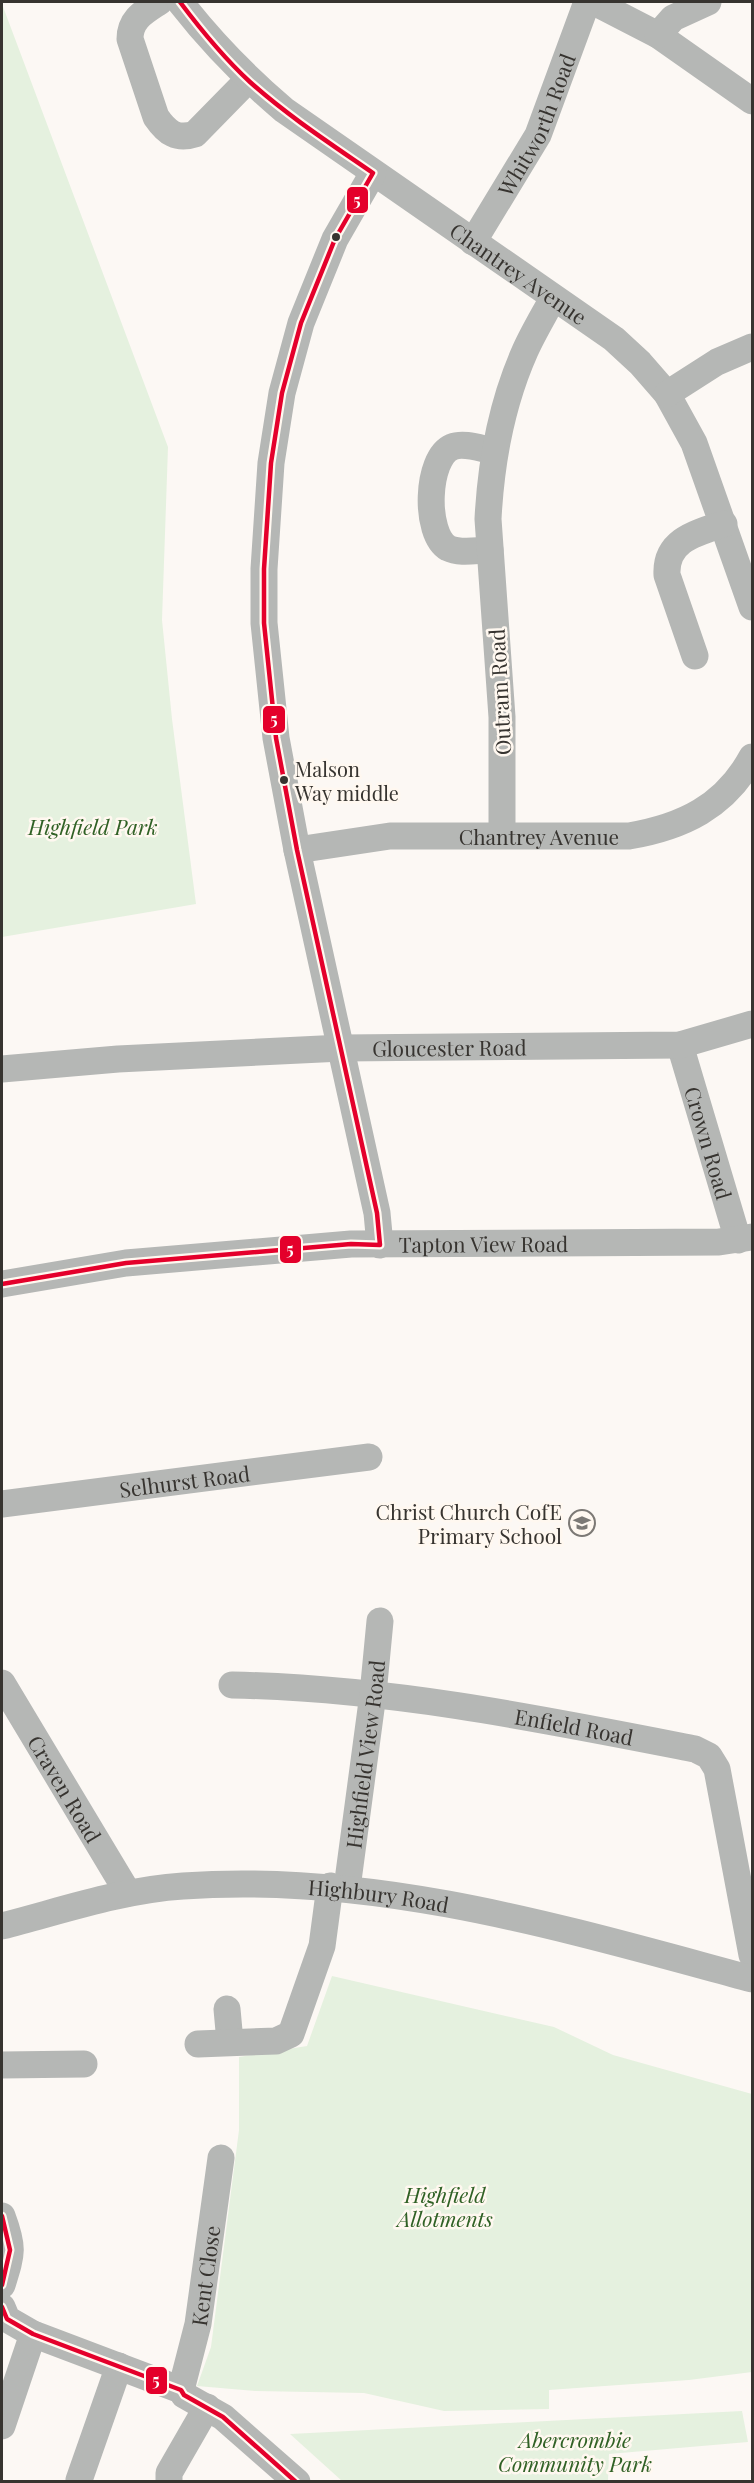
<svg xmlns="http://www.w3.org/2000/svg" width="754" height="2483" font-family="'Playfair Display',serif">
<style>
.green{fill:#e5f1df}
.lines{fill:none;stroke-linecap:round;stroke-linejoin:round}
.minor{stroke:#b5b7b5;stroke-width:27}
.bus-1-casing{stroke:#fff8f0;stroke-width:9}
.bus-1{stroke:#e4002b;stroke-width:4.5}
.bus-dot{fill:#373430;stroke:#fff8f0;stroke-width:2}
.labels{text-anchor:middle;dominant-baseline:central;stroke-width:5;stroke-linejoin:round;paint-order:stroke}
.bus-label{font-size:20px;fill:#373430;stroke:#fff8f0;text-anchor:start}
.street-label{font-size:21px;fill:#373430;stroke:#fff8f0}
.park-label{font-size:21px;font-style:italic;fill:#306125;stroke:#fff8f0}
.poi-label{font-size:21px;fill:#373430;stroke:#fff8f0;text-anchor:end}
.line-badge{stroke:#fff8f0;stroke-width:2}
.badge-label{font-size:16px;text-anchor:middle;font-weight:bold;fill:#fff}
</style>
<rect width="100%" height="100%" fill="#fcf8f4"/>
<path class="green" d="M2 4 168 447 162 620 172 719 196 904 2 937Z
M332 1976 554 2027 613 2055 752 2094V2372L689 2380 549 2390V2409L444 2411 364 2393 255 2391 197 2386 211 2347 239 2130V2057L307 2046Z
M742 2411 748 2442 609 2454 608 2481H342L290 2434Z"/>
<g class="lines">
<g class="minor">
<path d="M159 2C144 12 130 19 130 39L156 117C167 133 177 140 195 134L248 80"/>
<path id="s1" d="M180 2C212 43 244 76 284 110L614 339 640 363 667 394 694 443 752 607"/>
<path d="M594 2 658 35 752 101"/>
<path d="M658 35 673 18 708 2"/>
<path d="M373 173 335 239 301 323 282 393 271 463 264 569V623L276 738 297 850 377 1213 380 1245"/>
<path id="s2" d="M473 242 538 135 587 2"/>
<path d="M667 394 717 362 752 347"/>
<path d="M490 550C477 550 460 554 448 548 424 534 426 458 452 447 464 442 482 449 494 451"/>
<path d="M695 656 667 575C665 540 696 533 724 524"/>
<path d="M502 835V717L488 519C491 461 501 405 525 351 533 333 544 315 553 298"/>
<path id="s3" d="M297 850 390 836H629C682 827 725 807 752 757"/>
<path id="s4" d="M680 1045 738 1240"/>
<path id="s5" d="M2 1069 118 1059 342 1048 680 1045 752 1024"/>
<path id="s6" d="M2 1284 126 1263 351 1244 719 1242 752 1237"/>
<path id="s7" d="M2 1504 369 1457"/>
<path id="s8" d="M2 1683 128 1893"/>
<path id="s9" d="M232 1685C389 1688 542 1719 695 1749L709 1756 717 1769 752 1955"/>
<path id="s10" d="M347 1888 373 1694 380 1621"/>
<path id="s11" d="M2 1926C61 1911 121 1890 183 1886 378 1872 566 1929 752 1979"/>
<path d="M227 2009 230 2042"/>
<path d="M198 2044 276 2041 291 2034 322 1946 330 1886"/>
<path d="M2 2065 84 2064"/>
<path d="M2 2216C14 2248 12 2253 2 2285"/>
<path d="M2 2307 7 2319 33 2334 181 2390 184 2395 223 2417 297 2482"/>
<path id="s12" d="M181 2390 198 2324 221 2158"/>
<path d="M2 2426 33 2334"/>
<path d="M79 2480 119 2366"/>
<path d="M169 2482V2473L207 2407"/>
</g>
<defs>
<path id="bus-1" d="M2 1284 126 1263 351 1244 380 1245 377 1213 297 850 276 738 264 623V569L271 463 282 393 301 323 335 239 373 173C331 144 288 116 250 82 224 58 201 30 180 2
M2 2216 10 2250 2 2285
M2 2307 7 2319 33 2334 181 2390 184 2395 223 2417 296 2482"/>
</defs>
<use href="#bus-1" class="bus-1-casing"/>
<use href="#bus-1" class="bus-1"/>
</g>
<defs>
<symbol id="school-ring" viewBox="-11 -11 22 22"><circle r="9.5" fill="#fff8f0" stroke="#7c7975" stroke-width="1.5"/><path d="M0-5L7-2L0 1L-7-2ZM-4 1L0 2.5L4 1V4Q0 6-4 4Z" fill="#7c7975"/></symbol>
</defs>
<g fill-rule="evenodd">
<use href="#school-ring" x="567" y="1508" width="30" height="30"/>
</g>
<g class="bus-dot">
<circle cx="336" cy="237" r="5"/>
<circle cx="284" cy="780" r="5"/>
</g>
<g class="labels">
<g class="bus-label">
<text x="295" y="768">Malson<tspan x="295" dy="24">Way middle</tspan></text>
</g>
<g class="street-label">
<text stroke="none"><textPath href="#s2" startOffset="134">Whitworth Road</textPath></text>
<text stroke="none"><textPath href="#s1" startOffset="436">Chantrey Avenue</textPath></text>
<text transform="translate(499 692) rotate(-93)">Outram Road</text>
<text stroke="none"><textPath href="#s3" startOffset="243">Chantrey Avenue</textPath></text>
<text stroke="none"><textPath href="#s5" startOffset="448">Gloucester Road</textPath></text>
<text stroke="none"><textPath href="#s4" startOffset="102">Crown Road</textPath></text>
<text stroke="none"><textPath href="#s6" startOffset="484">Tapton View Road</textPath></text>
<text stroke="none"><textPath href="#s7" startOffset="184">Selhurst Road</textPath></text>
<text stroke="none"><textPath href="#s9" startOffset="345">Enfield Road</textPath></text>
<text stroke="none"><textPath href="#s10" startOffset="135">Highfield View Road</textPath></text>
<text stroke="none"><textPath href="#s8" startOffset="123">Craven Road</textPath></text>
<text stroke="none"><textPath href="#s11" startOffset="382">Highbury Road</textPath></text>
<text stroke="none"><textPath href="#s12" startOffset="117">Kent Close</textPath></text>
</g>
<g class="park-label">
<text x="93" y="826">Highfield Park</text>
<text x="445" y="2194">Highfield<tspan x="445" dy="24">Allotments</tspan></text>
<text x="575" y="2439">Abercrombie<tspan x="575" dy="24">Community Park</tspan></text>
</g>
<g class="poi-label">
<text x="562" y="1511">Christ Church CofE<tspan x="562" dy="24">Primary School</tspan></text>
</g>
</g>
<g class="line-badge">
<rect x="346" y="186" width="23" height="28" rx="6" fill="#e4002b"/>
<rect x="262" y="705" width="24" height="29" rx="6" fill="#e4002b"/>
<rect x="279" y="1235" width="23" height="29" rx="6" fill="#e4002b"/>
<rect x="145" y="2366" width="23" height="29" rx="6" fill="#e4002b"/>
</g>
<g class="badge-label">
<text x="357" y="206">5</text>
<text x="274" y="725">5</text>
<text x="290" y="1255">5</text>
<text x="156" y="2386">5</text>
</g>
<rect width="754" height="2483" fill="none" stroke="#373430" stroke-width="6"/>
</svg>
